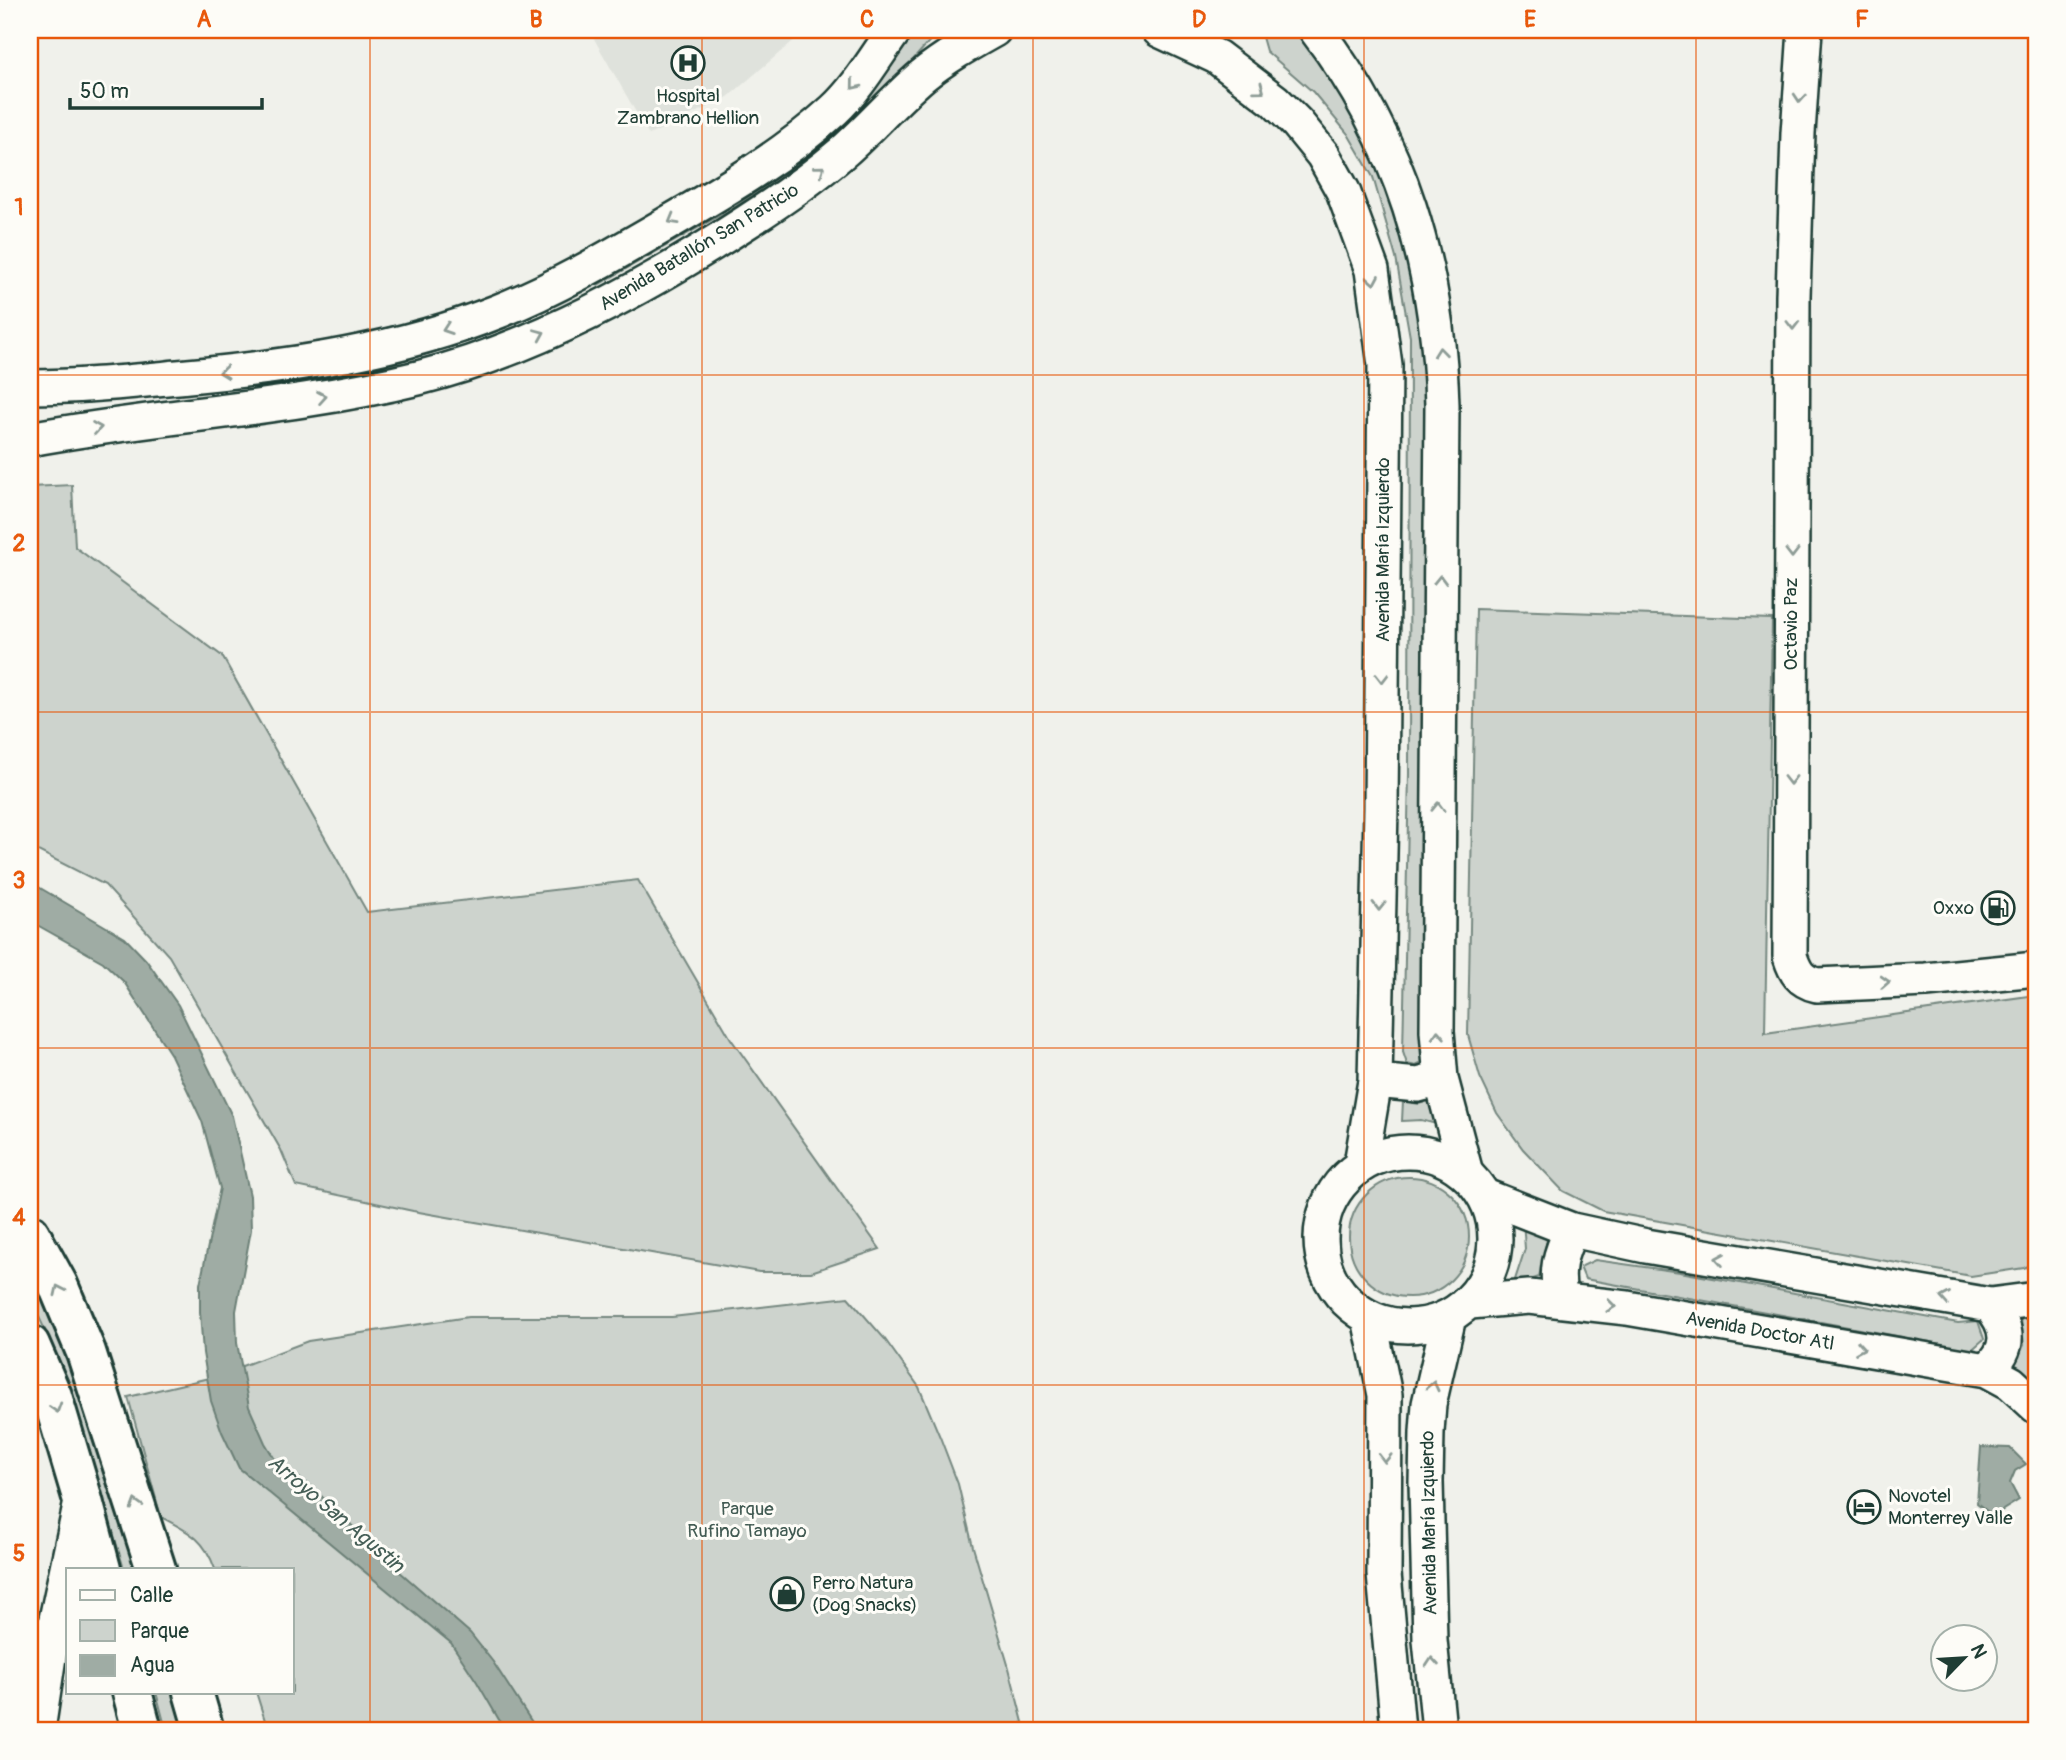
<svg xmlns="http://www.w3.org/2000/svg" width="2066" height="1760" font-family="Pangolin,sans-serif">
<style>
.built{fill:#dfe2dc}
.green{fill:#cdd3cd;stroke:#768880;stroke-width:2}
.water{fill:#9faca4;stroke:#6c8077;stroke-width:2}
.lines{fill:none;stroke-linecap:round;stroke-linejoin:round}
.minor-casing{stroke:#1f3d34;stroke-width:38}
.major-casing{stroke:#1f3d34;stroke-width:44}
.minor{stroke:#fdfcf7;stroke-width:33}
.major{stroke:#fdfcf7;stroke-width:38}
.oneway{stroke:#8e9c96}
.grid{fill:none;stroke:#e8590c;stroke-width:2;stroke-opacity:0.55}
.labels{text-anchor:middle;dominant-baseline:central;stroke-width:6;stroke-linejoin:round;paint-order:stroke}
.poi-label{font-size:19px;fill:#1f3d34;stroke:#fdfcf7;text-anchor:start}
.street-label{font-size:19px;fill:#1f3d34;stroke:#fdfcf7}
.park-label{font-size:19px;fill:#425b53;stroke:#fdfcf7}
.water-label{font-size:21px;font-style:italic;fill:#455e56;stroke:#fdfcf7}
.neatline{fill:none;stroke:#e8590c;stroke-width:2.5}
.grid-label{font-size:23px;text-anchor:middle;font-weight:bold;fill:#e8590c}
</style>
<rect width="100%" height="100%" fill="#f0f1eb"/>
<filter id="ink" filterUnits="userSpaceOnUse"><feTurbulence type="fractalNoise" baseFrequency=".0143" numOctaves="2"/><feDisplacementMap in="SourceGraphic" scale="14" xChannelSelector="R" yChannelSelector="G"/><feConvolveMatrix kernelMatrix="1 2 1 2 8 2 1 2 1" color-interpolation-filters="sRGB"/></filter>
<g filter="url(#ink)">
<path class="built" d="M589 30H806L728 97 649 135Z"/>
<path class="green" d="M916 30H932L934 36 883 94 833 141 736 206 598 285 602 279 886 70Z
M1260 30H1313L1394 176 1431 380 1424 1062 1416 1066 1407 1064 1403 1052 1409 774 1410 337 1396 258 1373 177 1348 134 1313 92 1266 51Z
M72 485 75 547 222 656 367 912 638 880 731 1039 880 1249 811 1272H759L413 1211 296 1186 281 1150 169 956 105 885 30 847V487Z
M1476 609 1772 619 1765 1033 2036 995V1262L2024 1268 1971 1276 1603 1211 1563 1191 1523 1149 1497 1113 1480 1077 1468 1035Z
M1437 1097 1448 1127 1421 1120 1402 1121 1403 1101 1419 1104Z
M1349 1237a60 60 0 1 1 120 0a60 60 0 1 1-120 0Z
M1523 1220 1547 1240 1539 1277 1513 1286 1525 1249Z
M1595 1260 1680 1272 1958 1323 1978 1321 1984 1339 1968 1353 1941 1344 1585 1279 1580 1267Z
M30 1266 67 1341 138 1569H124L75 1406 53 1347 30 1298Z
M848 1297 884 1338 919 1387 940 1437 958 1484 973 1547 1009 1668 1025 1730H268L256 1692H292V1569H215C204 1538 189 1532 161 1517L128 1397 213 1377 308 1341 468 1317H672Z
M2036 1315V1386L2013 1367 2024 1345 2021 1319Z
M156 1692H174L185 1730H166Z"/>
<path class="water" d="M30 882 125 938 146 960 178 1005 232 1116 250 1196 251 1230 236 1311 237 1343 249 1407 265 1443 276 1461 314 1489 399 1571 470 1633 493 1662 537 1730H505L477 1682 451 1643 239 1468 222 1432 211 1401 203 1353 200 1312V1284L220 1188 202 1121 171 1055 124 982 103 962 30 921Z
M1981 1447 2010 1448 2026 1464 2015 1471 2010 1483 2019 1500 1993 1516 1977 1503Z"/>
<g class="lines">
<defs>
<path id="minor" d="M1159 30 1217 57 1275 101 1297 123 1323 155 1343 191 1372 270 1385 365 1381 808 1375 1081 1361 1164
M1316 30C1401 141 1438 266 1442 405L1437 1031 1441 1079 1466 1173
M1805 30 1798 133 1793 296 1790 956C1795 972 1800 981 1817 985L1926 980 2036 969
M30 387C83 387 135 381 188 376 294 366 399 351 499 311 557 288 613 255 668 223 725 190 785 155 834 110 858 88 876 56 895 30
M30 439C159 415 291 409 418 378 534 349 648 286 748 221 781 200 814 177 844 151 871 127 894 100 922 76 944 58 969 44 994 30
M1375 1081 1418 1085 1441 1079
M1321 1239a87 87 0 1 1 174 0a87 87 0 1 1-174 0Z
M1485 1196 1572 1230 1646 1246 1990 1305 2036 1299
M1561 1300C1555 1272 1559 1254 1572 1230
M1470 1302 1529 1297 1627 1308 1987 1370 2011 1383 2036 1406
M1369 1318 1385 1395 1384 1574 1398 1730
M1987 1370C2011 1349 2010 1329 1990 1305
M38 1730 51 1643 82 1497
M1439 1730 1430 1640 1426 1482 1427 1432 1429 1404 1449 1317"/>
<path id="major" d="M30 1234 58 1285 86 1352 156 1569
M30 1345 52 1396 82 1497 101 1569
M132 1692 142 1730
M193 1692 204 1730"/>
</defs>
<use href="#minor" class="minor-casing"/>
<use href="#major" class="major-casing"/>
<use href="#minor" class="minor"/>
<use href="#major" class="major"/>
</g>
<defs><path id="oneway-chevron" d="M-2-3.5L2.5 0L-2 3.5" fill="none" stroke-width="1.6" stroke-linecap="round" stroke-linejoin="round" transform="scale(1.75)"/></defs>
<g class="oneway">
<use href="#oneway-chevron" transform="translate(855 85) rotate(129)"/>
<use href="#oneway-chevron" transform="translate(1260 89) rotate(37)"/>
<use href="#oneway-chevron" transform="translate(1800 98) rotate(94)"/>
<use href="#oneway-chevron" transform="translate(820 170) rotate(-39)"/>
<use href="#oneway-chevron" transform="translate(673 220) rotate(150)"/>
<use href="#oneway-chevron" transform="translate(1373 280) rotate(80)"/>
<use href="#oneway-chevron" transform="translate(1793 325) rotate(90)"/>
<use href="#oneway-chevron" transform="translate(447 329) rotate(161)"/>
<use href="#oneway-chevron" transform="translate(540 334) rotate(-23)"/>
<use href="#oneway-chevron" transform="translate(1440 352) rotate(-96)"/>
<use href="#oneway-chevron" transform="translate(224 372) rotate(174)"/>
<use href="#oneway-chevron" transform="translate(322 397) rotate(-10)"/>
<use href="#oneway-chevron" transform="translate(97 428) rotate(-9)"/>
<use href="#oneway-chevron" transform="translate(1792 553) rotate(90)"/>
<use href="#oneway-chevron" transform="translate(1440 580) rotate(-89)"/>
<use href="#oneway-chevron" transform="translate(1382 678) rotate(90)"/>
<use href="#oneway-chevron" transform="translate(1790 780) rotate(90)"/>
<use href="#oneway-chevron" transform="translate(1438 807) rotate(-89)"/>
<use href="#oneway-chevron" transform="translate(1379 906) rotate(91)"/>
<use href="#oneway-chevron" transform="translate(1885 982) rotate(-3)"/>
<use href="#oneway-chevron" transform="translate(1438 1035) rotate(-93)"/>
<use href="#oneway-chevron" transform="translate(1720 1259) rotate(-170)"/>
<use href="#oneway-chevron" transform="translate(59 1290) rotate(-115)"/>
<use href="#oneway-chevron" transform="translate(1945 1298) rotate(-170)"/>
<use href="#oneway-chevron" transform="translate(1611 1306) rotate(7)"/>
<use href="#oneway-chevron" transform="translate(1860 1348) rotate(10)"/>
<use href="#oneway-chevron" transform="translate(1433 1386) rotate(-77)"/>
<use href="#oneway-chevron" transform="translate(56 1408) rotate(73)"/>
<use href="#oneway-chevron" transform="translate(1385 1458) rotate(91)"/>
<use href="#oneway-chevron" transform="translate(136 1504) rotate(-107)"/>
<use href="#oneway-chevron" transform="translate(1432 1662) rotate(-95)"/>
</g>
</g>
<path class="grid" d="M370 30V1730M702 30V1730M1033 30V1730M1364 30V1730M1696 30V1730M30 375H2036M30 712H2036M30 1048H2036M30 1385H2036"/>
<defs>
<symbol id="hospital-ring" viewBox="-11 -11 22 22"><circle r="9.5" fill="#fdfcf7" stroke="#1f3d34" stroke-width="1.5"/><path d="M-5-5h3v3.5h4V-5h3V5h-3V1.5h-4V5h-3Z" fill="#1f3d34"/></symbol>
<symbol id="fuel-ring" viewBox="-11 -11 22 22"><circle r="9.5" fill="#fdfcf7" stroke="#1f3d34" stroke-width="1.5"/><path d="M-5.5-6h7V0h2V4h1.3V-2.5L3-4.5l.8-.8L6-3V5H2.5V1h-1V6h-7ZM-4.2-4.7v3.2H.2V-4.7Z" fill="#1f3d34"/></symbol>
<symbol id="hotel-ring" viewBox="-11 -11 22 22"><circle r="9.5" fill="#fdfcf7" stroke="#1f3d34" stroke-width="1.5"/><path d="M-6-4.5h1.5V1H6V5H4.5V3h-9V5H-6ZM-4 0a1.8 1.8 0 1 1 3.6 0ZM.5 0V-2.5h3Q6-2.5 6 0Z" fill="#1f3d34"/></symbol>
<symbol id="shop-ring" viewBox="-11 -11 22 22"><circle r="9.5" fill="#fdfcf7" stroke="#1f3d34" stroke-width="1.5"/><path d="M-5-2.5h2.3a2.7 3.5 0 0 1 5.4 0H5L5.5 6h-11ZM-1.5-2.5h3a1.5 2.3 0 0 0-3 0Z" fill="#1f3d34"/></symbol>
</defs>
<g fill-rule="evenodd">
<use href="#hospital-ring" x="669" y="44" width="38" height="38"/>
<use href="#fuel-ring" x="1979" y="889" width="38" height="38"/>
<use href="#hotel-ring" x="1845" y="1488" width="38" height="38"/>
<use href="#shop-ring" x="768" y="1575" width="38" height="38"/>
</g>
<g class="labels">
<g class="poi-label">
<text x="688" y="96" text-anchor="middle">Hospital<tspan x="688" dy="22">Zambrano Hellion</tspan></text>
<text x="1974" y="908" text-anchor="end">Oxxo</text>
<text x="1888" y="1496">Novotel<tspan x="1888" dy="22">Monterrey Valle</tspan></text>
<text x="812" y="1583">Perro Natura<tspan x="812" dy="22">(Dog Snacks)</tspan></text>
</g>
<g class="street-label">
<text transform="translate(699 247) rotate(-31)">Avenida Batallón San Patricio</text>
<text transform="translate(1383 550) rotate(-90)">Avenida María Izquierdo</text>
<text transform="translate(1791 624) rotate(-90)">Octavio Paz</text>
<text transform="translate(1760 1331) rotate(10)">Avenida Doctor Atl</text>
<text transform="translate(1429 1523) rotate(-91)">Avenida María Izquierdo</text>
</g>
<g class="park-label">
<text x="747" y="1509">Parque<tspan x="747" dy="22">Rufino Tamayo</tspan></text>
</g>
<g class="water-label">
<text transform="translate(336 1514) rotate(40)">Arroyo San Agustin</text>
</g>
</g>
<rect width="2066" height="1760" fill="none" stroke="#fdfcf7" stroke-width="77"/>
<rect x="66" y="1568" width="228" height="126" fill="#fdfcf7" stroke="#a4b0a9" stroke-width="2"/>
<rect x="80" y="1590" width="35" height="10" fill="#fdfcf7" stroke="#a4b0a9" stroke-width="2"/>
<text x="130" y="1602" font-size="21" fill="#1f3d34">Calle</text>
<rect x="80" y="1620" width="35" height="21" fill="#cdd3cd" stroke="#a4b0a9" stroke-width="2"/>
<text x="130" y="1638" font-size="21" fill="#1f3d34">Parque</text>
<rect x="80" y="1655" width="35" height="21" fill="#9faca4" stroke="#a4b0a9" stroke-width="2"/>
<text x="130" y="1672" font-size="21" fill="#1f3d34">Agua</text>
<g transform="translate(1964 1658) rotate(65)"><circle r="33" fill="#fdfcf7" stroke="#a4b0a9" stroke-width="2"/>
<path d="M0-5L12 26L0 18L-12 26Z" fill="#1f3d34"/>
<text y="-10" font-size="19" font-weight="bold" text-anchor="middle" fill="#1f3d34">N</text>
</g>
<path d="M70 98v10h192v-10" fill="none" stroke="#1f3d34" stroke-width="3.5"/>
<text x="80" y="98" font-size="21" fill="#1f3d34" stroke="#fdfcf7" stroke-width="5" paint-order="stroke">50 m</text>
<rect x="38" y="38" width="1990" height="1684" class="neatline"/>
<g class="grid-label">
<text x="204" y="27">A</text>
<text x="536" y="27">B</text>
<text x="867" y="27">C</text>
<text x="1199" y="27">D</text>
<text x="1530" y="27">E</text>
<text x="1862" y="27">F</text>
<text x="19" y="215">1</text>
<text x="19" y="551">2</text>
<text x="19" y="888">3</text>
<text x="19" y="1225">4</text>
<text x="19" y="1561">5</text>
</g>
</svg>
